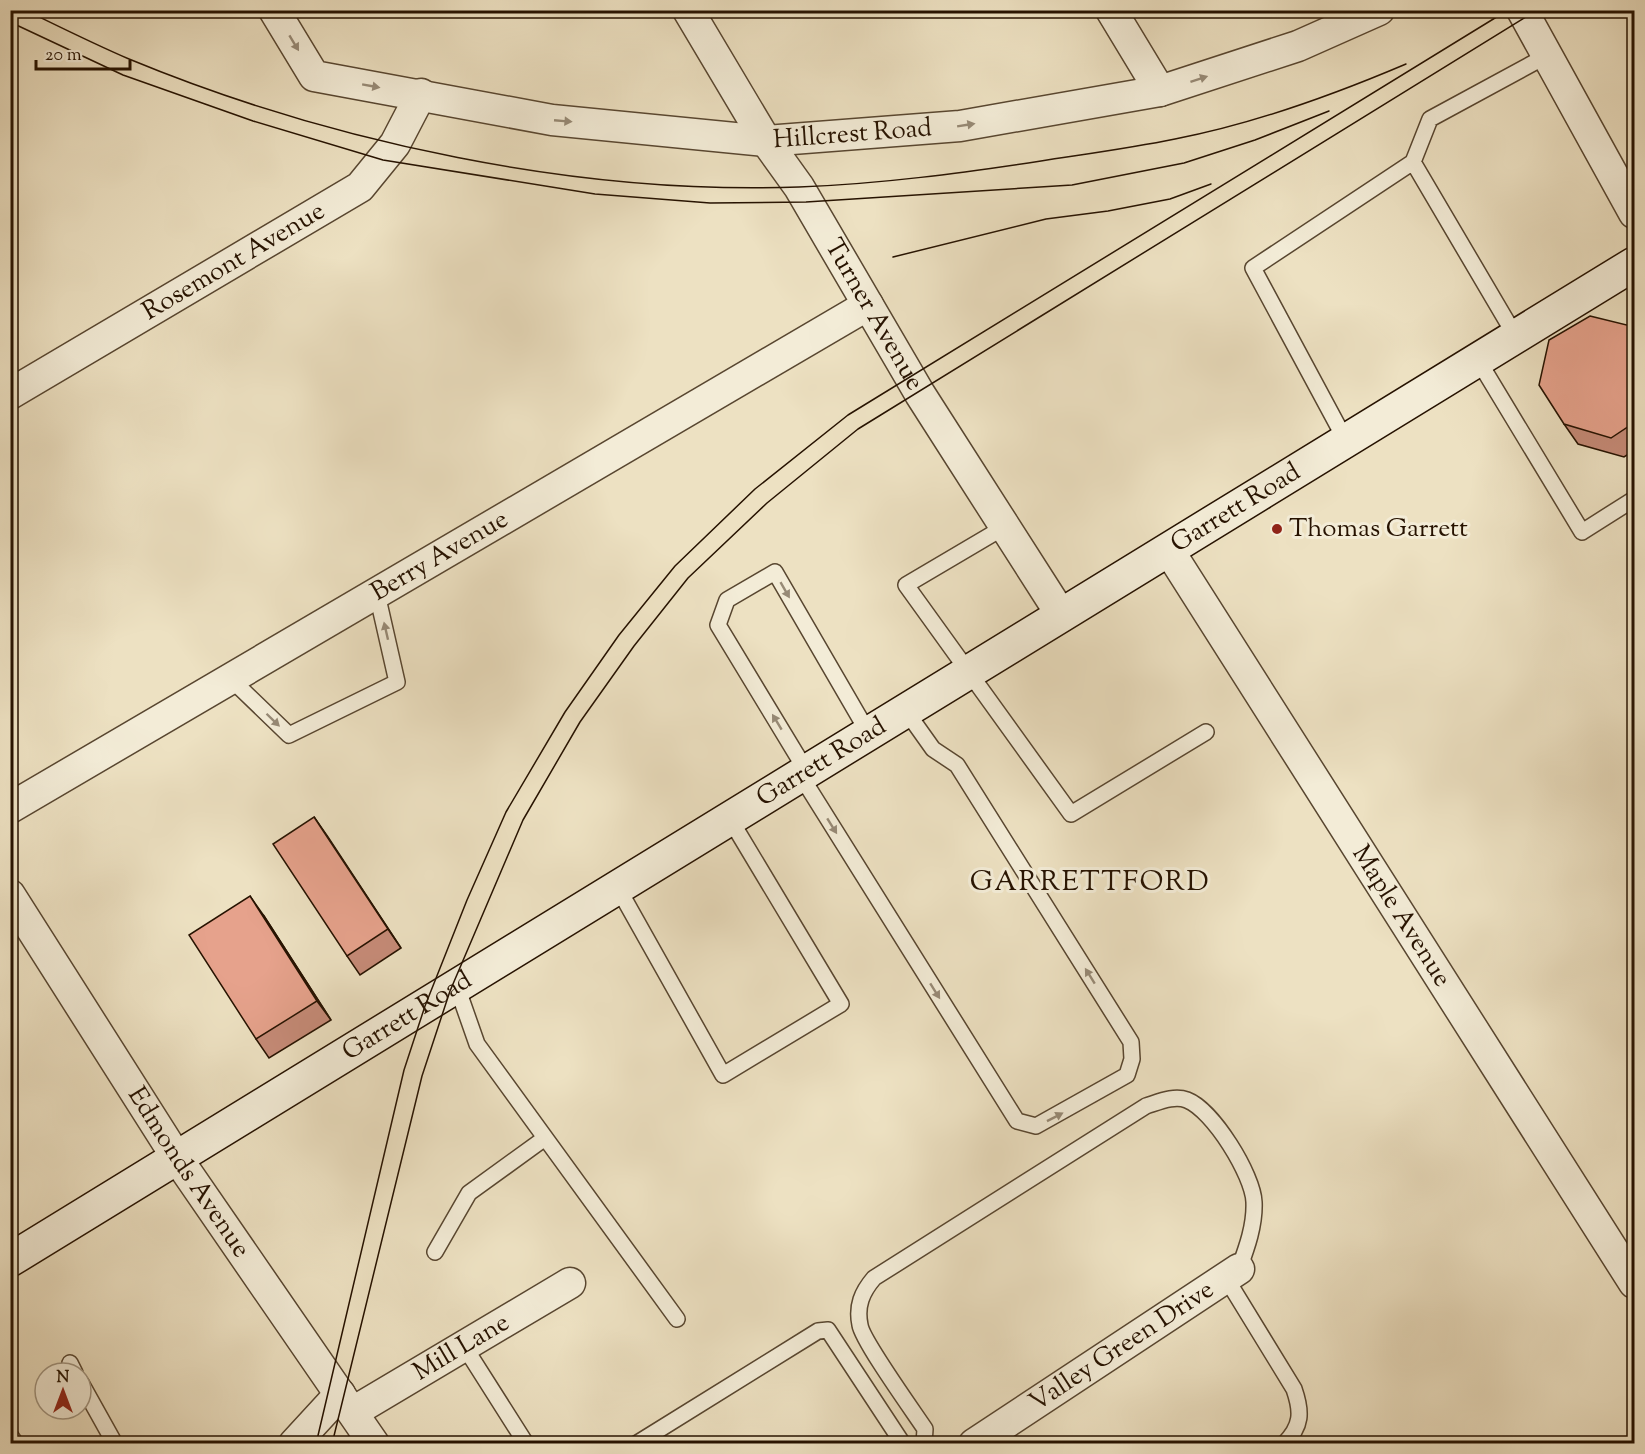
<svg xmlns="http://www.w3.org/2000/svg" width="1645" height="1454" font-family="'Sorts Mill Goudy',serif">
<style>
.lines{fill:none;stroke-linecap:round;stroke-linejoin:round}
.lane-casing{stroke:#584630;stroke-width:18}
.street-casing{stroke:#584630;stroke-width:33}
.secondary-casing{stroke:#261200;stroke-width:36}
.lane{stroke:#f3ecd7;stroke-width:15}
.street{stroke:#f3ecd7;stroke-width:30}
.secondary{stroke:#f3ecd7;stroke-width:33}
.tram{stroke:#261200;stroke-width:1.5}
.wall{fill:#c68b78;stroke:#261200;stroke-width:1.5}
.shaded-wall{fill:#a17162;stroke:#261200;stroke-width:1.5}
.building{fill:#e6a28c;stroke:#261200;stroke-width:1.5}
.oneway{fill:#978a76}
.poi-dot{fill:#8f2418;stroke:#f3ecd7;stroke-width:2}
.labels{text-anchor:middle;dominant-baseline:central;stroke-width:6;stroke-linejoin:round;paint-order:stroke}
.street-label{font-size:26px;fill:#261200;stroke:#f3ecd7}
.poi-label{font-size:26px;fill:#261200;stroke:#f3ecd7;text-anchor:start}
.quarter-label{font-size:28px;letter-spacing:1.5px;fill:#261200;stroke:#f3ecd7}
</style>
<rect width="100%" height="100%" fill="#ede1c2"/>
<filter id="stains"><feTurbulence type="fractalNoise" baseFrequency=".00333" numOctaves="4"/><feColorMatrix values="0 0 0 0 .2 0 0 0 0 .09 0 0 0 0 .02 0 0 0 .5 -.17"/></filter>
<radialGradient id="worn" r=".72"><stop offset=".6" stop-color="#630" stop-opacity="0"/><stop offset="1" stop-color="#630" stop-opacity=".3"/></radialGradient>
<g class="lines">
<defs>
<path id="lane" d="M1413 162 1430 119 1548 55
M1478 360 1582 532 1634 499
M1346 441 1253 268 1413 162 1516 337
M1006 526 906 585 1071 814 1206 732
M231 679 289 735 397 682 377 594
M807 772 718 625 727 600 775 572 869 734
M801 776 1017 1121 1036 1126 1127 1075 1132 1059 1131 1042 957 765 933 749 906 711
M618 888 723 1075 841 1004 730 819
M457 987 477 1044 677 1319
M435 1252 469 1193 545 1138
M1226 1278 1294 1389C1302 1412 1302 1426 1284 1444
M464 1346 525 1442
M70 1363 75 1373
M81 1383 115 1444
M10 1435 16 1444
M636 1444 818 1331 828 1330 903 1444
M924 1444 925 1429C913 1411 862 1340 860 1325 856 1306 862 1292 874 1278L1146 1106C1159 1102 1174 1095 1187 1100 1213 1110 1253 1175 1254 1202 1255 1225 1247 1247 1239 1269"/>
<g id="street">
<path id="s1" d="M274 10 314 76 552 120 766 141 960 126 1160 91 1298 46 1379 10"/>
<path id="s2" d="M688 10 766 141 799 187 920 394 1062 616"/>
<path d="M1111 10 1160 91"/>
<path d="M1522 10 1634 213"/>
<path id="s3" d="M10 394 360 187 395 144 421 94"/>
<path id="s4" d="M1168 549 1634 1283"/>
<path id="s5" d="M10 808 868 305"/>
<path id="s6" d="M10 895 177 1158 374 1444"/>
<path id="s7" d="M353 1412 570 1283"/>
<path d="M294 1444 340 1394"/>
<path id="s8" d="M974 1444 1239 1269"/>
</g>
<g id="secondary">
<path id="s9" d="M10 1260 1634 264"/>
</g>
</defs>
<use href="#lane" class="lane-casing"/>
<use href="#street" class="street-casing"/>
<use href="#secondary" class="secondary-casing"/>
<use href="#lane" class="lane"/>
<use href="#street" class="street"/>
<use href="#secondary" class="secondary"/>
<path class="tram" d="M25 10C60 27 94 44 129 59 332 143 579 195 799 187 881 184 961 173 1041 161 1086 154 1131 148 1175 139 1254 124 1333 95 1406 64
M10 22 123 75 253 121 383 160 595 194 710 203 806 202 1072 185 1184 163 1255 140 1329 111
M893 257 1046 219 1108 211 1170 199 1211 184
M316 1444 404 1070 425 1006 467 900 506 812 565 712 619 635 675 566 755 489 848 415 1508 10
M332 1444 422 1076 450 991 523 820 580 722 634 646 688 578 767 503 858 429 1537 10"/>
</g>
<path class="wall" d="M1635 327V450L1624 457 1578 444 1564 424Z
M314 817 401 948 360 975 347 956Z
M264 916 331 1020 269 1058 256 1039Z"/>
<path class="shaded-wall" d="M314 817 328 837 401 948 388 929Z
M250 896 264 916 331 1020 317 1001Z"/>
<path class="building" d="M1590 316 1635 327V422L1611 438 1564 424 1539 385 1549 340Z
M314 817 388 929 347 956 273 844Z
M250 896 317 1001 256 1039 189 935Z"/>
<defs><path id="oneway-solid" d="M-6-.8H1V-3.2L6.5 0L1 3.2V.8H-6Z" transform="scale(1.5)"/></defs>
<g class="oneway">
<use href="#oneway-solid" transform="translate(294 43) rotate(59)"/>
<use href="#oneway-solid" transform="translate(1199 79) rotate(-18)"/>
<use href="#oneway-solid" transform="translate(371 86) rotate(10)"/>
<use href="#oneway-solid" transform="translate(563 121) rotate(5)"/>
<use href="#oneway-solid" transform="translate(966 125) rotate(-9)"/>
<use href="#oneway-solid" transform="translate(785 590) rotate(60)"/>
<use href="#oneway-solid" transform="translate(386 631) rotate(-103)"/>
<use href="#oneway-solid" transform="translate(273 720) rotate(44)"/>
<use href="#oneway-solid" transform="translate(777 722) rotate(-121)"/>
<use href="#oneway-solid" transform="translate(832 826) rotate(58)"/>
<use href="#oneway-solid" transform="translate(1090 976) rotate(-122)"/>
<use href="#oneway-solid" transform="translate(935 991) rotate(58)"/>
<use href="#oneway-solid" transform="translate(1055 1117) rotate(-27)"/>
</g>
<circle class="poi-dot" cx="1277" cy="529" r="6"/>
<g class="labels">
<g class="street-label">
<text stroke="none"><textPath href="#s1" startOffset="621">Hillcrest Road</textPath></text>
<text stroke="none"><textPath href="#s3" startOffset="260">Rosemont Avenue</textPath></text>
<text stroke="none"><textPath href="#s2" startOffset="357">Turner Avenue</textPath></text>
<text stroke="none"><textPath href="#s9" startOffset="1438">Garrett Road</textPath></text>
<text stroke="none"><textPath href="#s5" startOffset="498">Berry Avenue</textPath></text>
<text stroke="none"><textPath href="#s9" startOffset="952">Garrett Road</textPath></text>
<text stroke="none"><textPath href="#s4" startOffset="435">Maple Avenue</textPath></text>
<text stroke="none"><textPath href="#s9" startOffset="466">Garrett Road</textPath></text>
<text stroke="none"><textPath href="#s6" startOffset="330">Edmonds Avenue</textPath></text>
<text stroke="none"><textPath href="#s7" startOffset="126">Mill Lane</textPath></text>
<text stroke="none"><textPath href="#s8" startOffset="177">Valley Green Drive</textPath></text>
</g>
<g class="poi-label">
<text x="1289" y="529">Thomas Garrett</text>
</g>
<g class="quarter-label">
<text x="1090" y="883">GARRETTFORD</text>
</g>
</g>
<rect width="1645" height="1454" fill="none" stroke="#ede1c2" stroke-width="36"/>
<rect x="12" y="12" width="1621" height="1430" fill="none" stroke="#261200" stroke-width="3"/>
<rect x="18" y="18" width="1609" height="1418" fill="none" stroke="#261200" stroke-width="1.5"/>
<g transform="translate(63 1391)"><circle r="28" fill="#f3ecd7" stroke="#a19581" stroke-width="1.5"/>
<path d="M0-4.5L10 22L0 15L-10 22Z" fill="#8f2418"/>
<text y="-9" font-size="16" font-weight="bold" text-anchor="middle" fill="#261200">N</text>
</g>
<path d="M36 60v9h94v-9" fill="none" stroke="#261200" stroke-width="3"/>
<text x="45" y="60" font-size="18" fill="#261200" stroke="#f3ecd7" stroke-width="4.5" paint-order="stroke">20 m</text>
<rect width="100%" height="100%" filter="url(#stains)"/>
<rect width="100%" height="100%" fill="url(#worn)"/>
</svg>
